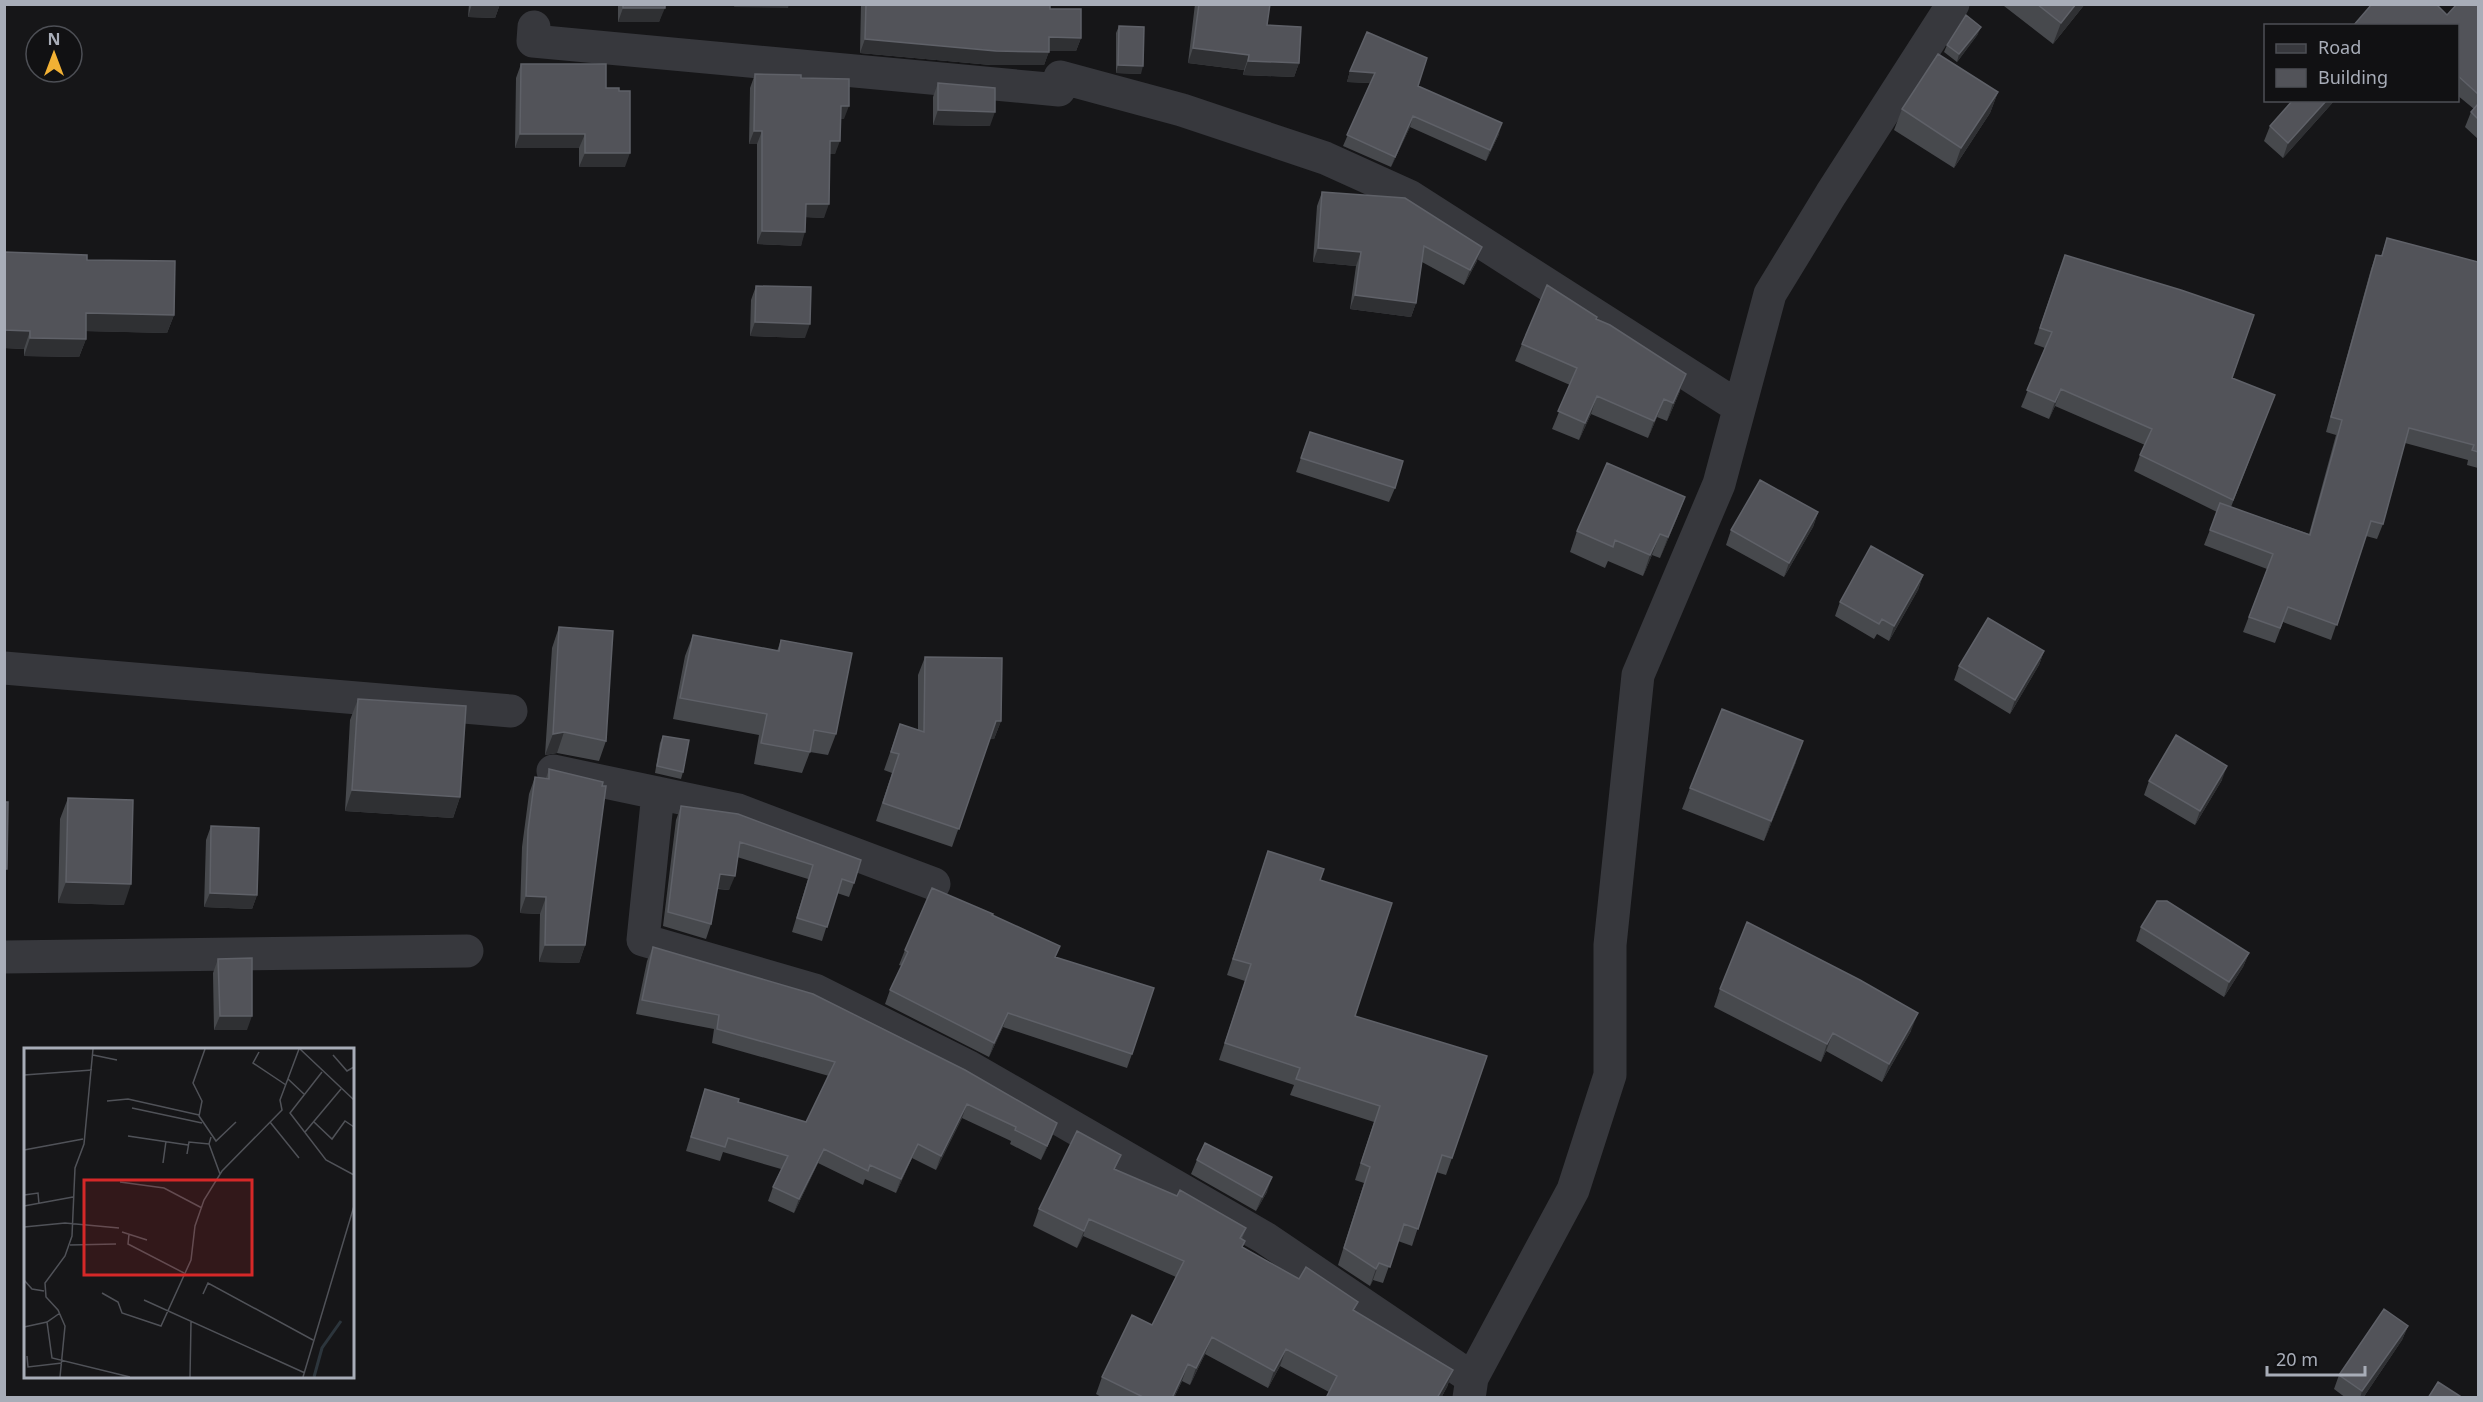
<svg xmlns="http://www.w3.org/2000/svg" width="2483" height="1402" font-family="'Noto Sans',sans-serif">
<style>
.lines{fill:none;stroke-linecap:round;stroke-linejoin:round}
.minor{stroke:#37383d;stroke-width:33}
.wall{fill:#47494d}
.shaded-wall{fill:#2f3033}
.building{fill:#525359;stroke:#5f6168;stroke-width:1.5}
.inset-river{fill:none;stroke:#2c353c;stroke-width:3}
.inset-road{fill:none;stroke:#505258;stroke-width:1.5}
.view{fill:#d62828;fill-opacity:0.15;stroke:#d62828;stroke-width:3}
.inset-edge{fill:none;stroke:#a8adb8;stroke-width:3}
</style>
<rect width="100%" height="100%" fill="#161618"/>
<g class="lines">
<path class="minor" d="M534 27 533 41 1059 90 1060 77 1182 110 1325 158 1409 196 1739 407
M4 668 511 711
M553 771 738 810 934 884
M658 793 643 940 815 990 969 1067 1265 1238 1472 1378
M4 957 467 951
M1469 1398 1472 1378 1573 1190 1610 1075V945L1638 675 1719 484 1770 294 1831 194 1953 4"/>
</g>
<path class="wall" d="M469 4H500L495 18 468 17Z
M618 4H665L659 22H618Z
M861 4H1050V9L1081 38 1076 51H1049L1044 65H991L860 53Z
M1195 4H1270L1267 25 1299 63 1294 77 1243 75 1244 70 1188 63Z
M2005 4H2085L2053 44 2004 6Z
M2478 4V139L2465 127 2471 112 2474 109 2457 95V26L2447 15Z
M1119 26 1141 74 1116 73V33Z
M1978 34 1957 62 1944 52 1947 45Z
M521 64 606 88 625 167H579V148H515L516 78Z
M1350 71 1418 86 1499 134 1486 161 1410 127 1391 167 1343 146 1370 83 1347 82Z
M755 74 801 78 844 119H841L835 154H830L824 218 806 217 801 246 757 244V144H749L750 88Z
M938 83 990 126 933 125V97Z
M1998 92 1990 113 1954 168 1894 130 1902 109Z
M2293 100H2335L2283 158 2264 141 2270 126Z
M1322 192 1477 261 1464 285 1422 262 1416 303 1411 317 1350 309 1356 266 1313 262 1317 206Z
M2387 238 2478 262V468L2467 465 2468 460 2405 443 2383 524 2377 539 2366 536 2331 640 2283 622 2275 643 2243 632 2267 569 2204 545 2217 512 2134 471 2140 455 2145 445 2055 406 2049 419 2021 407 2045 348 2034 344 2059 271 2232 378 2275 395 2231 507 2309 534 2336 435 2326 432 2371 269 2376 255 2381 256Z
M4 252 87 260 174 315 167 333 86 331V339L79 357 24 356V349L4 348Z
M756 286 805 338 750 336 751 300Z
M1597 319 1680 391 1667 421 1657 417 1648 438 1591 414 1579 440 1552 429 1570 385 1515 361 1522 344Z
M1310 432 1395 488 1389 502 1296 472Z
M1685 497 1677 518 1660 558 1652 555 1643 576 1608 561 1605 568 1570 552 1577 531Z
M1818 512 1813 527 1784 577 1726 545 1731 530Z
M1923 575 1918 590 1889 641 1877 634 1874 639 1835 616 1840 602Z
M559 627 606 741 599 761 557 753 545 755 552 648Z
M693 635 777 651 781 640 836 734 828 755 810 752 802 773 754 764 759 735 673 719 685 656Z
M2044 651 2039 665 2010 714 1954 680 1959 666Z
M925 657 1001 721 994 739H990L952 847 876 821 892 773 884 770 900 724 918 730V675Z
M358 699 460 797 453 818 345 811 350 720Z
M663 736 683 772 681 779 655 773 660 743Z
M1796 762 1764 841 1682 809 1690 788Z
M549 769 585 945 579 963 539 962 540 914 520 913 522 847 529 794 535 777 546 778Z
M2222 780 2195 825 2144 795 2149 781Z
M68 798 124 905 58 903 60 819Z
M681 806 854 883 849 897 837 893 822 941 792 932 808 879 737 857 729 890 717 889 711 924 706 939 663 926 676 820Z
M211 826 257 895 252 909 204 907 206 840Z
M1268 851 1320 880 1355 1016 1452 1158 1446 1175 1436 1172 1412 1246 1398 1241 1383 1283 1373 1280 1370 1286 1338 1265 1364 1183 1355 1180 1374 1122 1290 1095 1294 1085 1219 1060 1245 981 1227 975Z
M992 915 1056 957 1132 1054 1127 1068 1003 1027 989 1057 885 1004 890 990 902 966 899 965 905 950Z
M2141 927 2249 953 2243 967 2224 997 2136 941Z
M653 947 1052 1137 1041 1160 1010 1144 1011 1141 962 1118 936 1170 912 1158 896 1193 865 1179 863 1185 818 1163 794 1213 768 1201 773 1187 781 1169 723 1152 720 1161 686 1151 705 1089 738 1102 806 1122 829 1076 712 1043 714 1029 636 1014 647 961Z
M218 959 247 1030H214L213 973Z
M1720 989 1911 1031 1882 1082 1826 1051 1821 1062 1714 1007Z
M1121 1155 1115 1169 1246 1228 1242 1239V1247L1354 1311 1453 1370 1447 1387 1441 1398H1326L1329 1392 1280 1366 1268 1388 1205 1354 1190 1385 1182 1381 1174 1398H1103L1096 1394 1102 1377 1152 1325 1176 1277 1083 1236 1077 1248 1033 1226 1039 1209Z
M1197 1160 1267 1192 1256 1211 1191 1174Z
M2408 1326 2402 1340 2363 1398H2346L2334 1389 2339 1375Z"/>
<path class="shaded-wall" d="M472 4H500L495 18 468 17Z
M735 4H789L788 8 734 7Z
M2076 4H2085L2053 44 2061 23Z
M623 8H665L659 22H618Z
M1981 27 1978 34 1957 62 1959 54Z
M1049 37 1081 38 1076 51H1044Z
M865 39 1049 52 1044 65H991L860 53Z
M1193 48 1249 55 1244 70 1188 63Z
M1248 61 1299 63 1294 77 1243 75Z
M1118 65 1143 66 1141 74 1116 73Z
M1350 71 1375 73 1371 83 1347 82Z
M1998 92 1990 113 1954 168 1961 148Z
M2327 100H2335L2283 158 2288 143Z
M841 106H849L844 119H836Z
M938 110 995 112 990 126 933 125Z
M1413 116 1410 127 1391 167 1395 157Z
M1502 123 1499 134 1486 161 1490 150Z
M754 131H762L757 144H749Z
M520 134H585L579 148H515Z
M830 141H840L835 154H825Z
M585 153H630L625 167H579Z
M806 204H829L824 218 801 217Z
M762 231 805 232 801 246 757 244Z
M1482 247 1477 261 1464 285 1470 270Z
M1318 248 1361 252 1356 266 1313 262Z
M1355 295 1416 303 1411 317 1350 309Z
M86 313 174 315 167 333 80 331Z
M755 322 810 324 805 338 750 336Z
M4 330 30 331 24 349 4 348Z
M30 338 86 339 79 357 24 356Z
M1686 374 1680 391 1667 421 1673 403Z
M2061 389 2055 406 2049 419 2055 402Z
M1597 396 1591 414 1579 440 1585 423Z
M1664 399 1657 417 1648 438 1654 421Z
M1685 497 1677 518 1660 558 1668 537Z
M1818 512 1813 527 1784 577 1789 563Z
M1660 534 1652 555 1643 576 1650 555Z
M1923 575 1918 590 1889 641 1894 626Z
M2044 651 2039 665 2010 714 2015 700Z
M996 721H1001L994 739H989Z
M564 732 557 753 545 755 553 734Z
M1803 741 1796 762 1764 841 1771 821Z
M2227 766 2222 780 2195 825 2200 811Z
M352 790 460 797 453 818 345 811Z
M720 874 735 876 729 890 715 888Z
M66 882 131 884 124 905 58 903Z
M210 893 257 895 252 909 204 907Z
M526 896 546 897 540 914 520 913Z
M545 945H585L579 963 539 962Z
M2249 953 2243 967 2224 997 2229 982Z
M1008 1013 1003 1027 989 1057 994 1043Z
M1918 1013 1911 1031 1882 1082 1889 1064Z
M220 1016H252L247 1030H214Z
M1833 1033 1826 1051 1821 1062 1827 1044Z
M967 1104 962 1118 936 1170 941 1156Z
M1057 1123 1052 1137 1041 1160 1047 1146Z
M918 1144 912 1158 896 1193 901 1179Z
M824 1149 818 1163 794 1213 799 1199Z
M1272 1177 1267 1192 1256 1211 1262 1197Z
M1089 1219 1083 1236 1077 1248 1084 1231Z
M1379 1263 1373 1280 1370 1286 1376 1269Z
M2408 1326 2402 1340 2363 1398H2360L2362 1391Z
M1212 1337 1205 1354 1190 1385 1196 1368Z
M1286 1349 1280 1366 1268 1388 1274 1371Z
M1188 1364 1182 1381 1174 1398H1172Z
M1453 1370 1447 1387 1441 1398H1437Z"/>
<path class="building" d="M623 4H665V8H623Z
M866 4H1050V9H1081V38L1049 37V52L996 51 865 39Z
M1199 4H1270L1267 25 1301 27 1299 63 1248 61 1249 55 1193 48Z
M2037 4H2076L2061 23Z
M2372 4H2436L2447 15 2457 4H2478V94L2457 75V26H2353Z
M1966 15 1981 27 1959 54 1947 45Z
M1119 26 1144 27 1143 66 1118 65Z
M1367 32 1427 58 1418 86 1502 123 1490 150 1413 116 1395 157 1347 135 1375 73 1350 71Z
M1938 54 1998 92 1961 148 1902 109Z
M521 64H606V88H619V91H630V153H585V134H520Z
M755 74 801 75V78L849 79V106H841L840 141H830L829 204H806L805 232 762 231V131H754Z
M938 83 995 88V112L938 110Z
M2293 100H2327L2288 143 2270 126Z
M2478 104V119L2471 112Z
M1322 192 1405 198 1482 247 1470 270 1424 246 1416 303 1355 295 1361 252 1318 248Z
M2387 238 2478 262V452L2472 450 2474 445 2409 428 2383 524 2371 521 2337 625 2288 607 2280 628 2249 617 2273 554 2210 530 2220 503 2310 535 2342 420 2331 417 2376 255 2382 256Z
M4 252 87 255V260L175 261 174 315 86 313V339L30 338V331L4 330Z
M2065 255 2181 290 2254 315 2232 378 2275 395 2233 500 2140 455 2152 429 2061 389 2055 402 2027 390 2052 332 2040 328Z
M1547 285 1597 317 1596 319 1610 325 1686 374 1673 403 1664 399 1654 421 1597 396 1585 423 1558 411 1577 368 1522 344Z
M756 286 811 287 810 324 755 322Z
M1310 432 1403 461 1395 488 1301 458Z
M1607 463 1685 497 1668 537 1660 534 1650 555 1615 540 1613 547 1577 531Z
M1760 480 1818 512 1789 563 1731 530Z
M1871 546 1923 575 1894 626 1882 619 1879 624 1840 602Z
M1988 618 2044 651 2015 700 1959 666Z
M559 627 613 631 606 741 564 732 553 734Z
M693 635 779 651 781 640 852 653 836 734 814 730 810 752 761 743 767 714 680 698Z
M925 657 1002 658 1001 721H996L959 829 883 803 899 754 891 752 900 724 924 732Z
M358 699 466 706 460 797 352 790Z
M1722 709 1803 741 1771 821 1690 788Z
M2176 735 2227 766 2200 811 2149 781Z
M663 736 689 740 683 772 657 766Z
M549 769 603 782 602 786H606L585 945H545L546 897 526 896 528 830 535 777 549 779Z
M68 798 133 800 131 884 66 882Z
M4 802H8L7 869H4Z
M681 806 738 814 861 860 854 883 842 879 827 927 797 918 813 865 740 842 735 876 720 874 711 924 668 912Z
M211 826 259 828 257 895 210 893Z
M1268 851 1324 869 1320 880 1392 903 1355 1016 1487 1056 1452 1158 1442 1155 1418 1229 1404 1224 1390 1267 1379 1263 1376 1269 1344 1248 1370 1167 1361 1163 1380 1106 1296 1079 1300 1068 1225 1043 1251 964 1233 959Z
M932 888 993 914 992 915 1060 946 1055 957 1154 988 1132 1054 1008 1013 994 1043 890 990 908 952 905 950Z
M2157 901H2167L2249 953 2229 982 2141 927Z
M1747 922 1860 980 1918 1013 1889 1064 1833 1033 1827 1044 1720 989Z
M653 947 813 994 965 1070 1057 1123 1047 1146 1015 1130 1016 1127 967 1104 941 1156 918 1144 901 1179 870 1165 868 1171 824 1149 799 1199 773 1187 788 1156 728 1138 725 1147 691 1137 705 1089 739 1099 738 1102 806 1122 835 1062 717 1029 719 1015 642 1000Z
M252 958V1016H220L218 959Z
M1077 1131 1121 1155 1114 1169 1177 1196 1180 1190 1246 1228 1240 1238 1245 1241 1242 1247 1299 1279 1306 1267 1358 1302 1353 1310 1453 1370 1437 1398H1326L1337 1376 1286 1349 1274 1371 1212 1337 1196 1368 1188 1364 1172 1398H1145L1102 1377 1132 1315 1152 1325 1184 1261 1089 1219 1084 1231 1039 1209Z
M1205 1143 1272 1177 1262 1197 1197 1160Z
M2384 1309 2408 1326 2362 1391 2339 1375Z
M2438 1382 2463 1398H2428Z"/>
<g transform="translate(24 1048)">
<rect width="330" height="330" fill="#161618"/>
<path class="inset-river" d="M290 329 298 300 317 273"/>
<path class="inset-road" d="M181 1 169 35 178 53 175 68 192 93 212 74M276 1 330 52M235 4 229 15 262 37M69 7 93 12M309 7 323 23 330 19M298 24 266 65 302 112 330 127M0 27 68 22M264 31 281 47M83 53 104 51 175 67M108 60 178 75M246 74 275 110M290 74 308 91 321 73 330 79M281 84 317 41M104 88 164 97M185 96 196 126M0 102 59 91M163 106 165 94 185 96 187 89M139 115 142 93M96 134 140 140 178 160M0 147 14 145 15 156M0 158 49 149M0 179 41 175 95 180M98 184 123 192M105 186 104 196 160 225M46 197 92 196M0 232 8 241 20 243M78 245 94 254 98 265 137 278 167 212 171 178 180 152 198 123 258 62 256 52 275 1M179 246 184 235 289 292M120 252 281 325M23 274 28 310 106 329M0 279 23 274 36 265M3 308 4 319 38 315M36 329 41 278 34 262 22 249 21 235 41 208 48 188 51 120 60 96 69 1M166 329 167 274M279 329 330 158"/>
<path class="view" d="M60 132H228V227H60Z"/>
<rect width="330" height="330" class="inset-edge"/>
</g>
<rect width="2483" height="1402" fill="none" stroke="#a8adb8" stroke-width="12"/>
<rect x="2264" y="24" width="195" height="78" fill="#111113" stroke="#4d4f55" stroke-width="1.5"/>
<rect x="2276" y="44" width="30" height="9" fill="#37383d" stroke="#4d4f55" stroke-width="1.5"/>
<text x="2318" y="54" font-size="18" fill="#a8adb8">Road</text>
<rect x="2276" y="69" width="30" height="18" fill="#525359" stroke="#4d4f55" stroke-width="1.5"/>
<text x="2318" y="84" font-size="18" fill="#a8adb8">Building</text>
<g transform="translate(54 54)"><circle r="28" fill="#111113" stroke="#4d4f55" stroke-width="1.5"/>
<path d="M0-4.5L10 22L0 15L-10 22Z" fill="#f2b134"/>
<text y="-9" font-size="16" font-weight="bold" text-anchor="middle" fill="#a8adb8">N</text>
</g>
<path d="M2267 1366v9h98v-9" fill="none" stroke="#a8adb8" stroke-width="3"/>
<text x="2276" y="1366" font-size="18" fill="#a8adb8" stroke="#111113" stroke-width="4.5" paint-order="stroke">20 m</text>
</svg>
